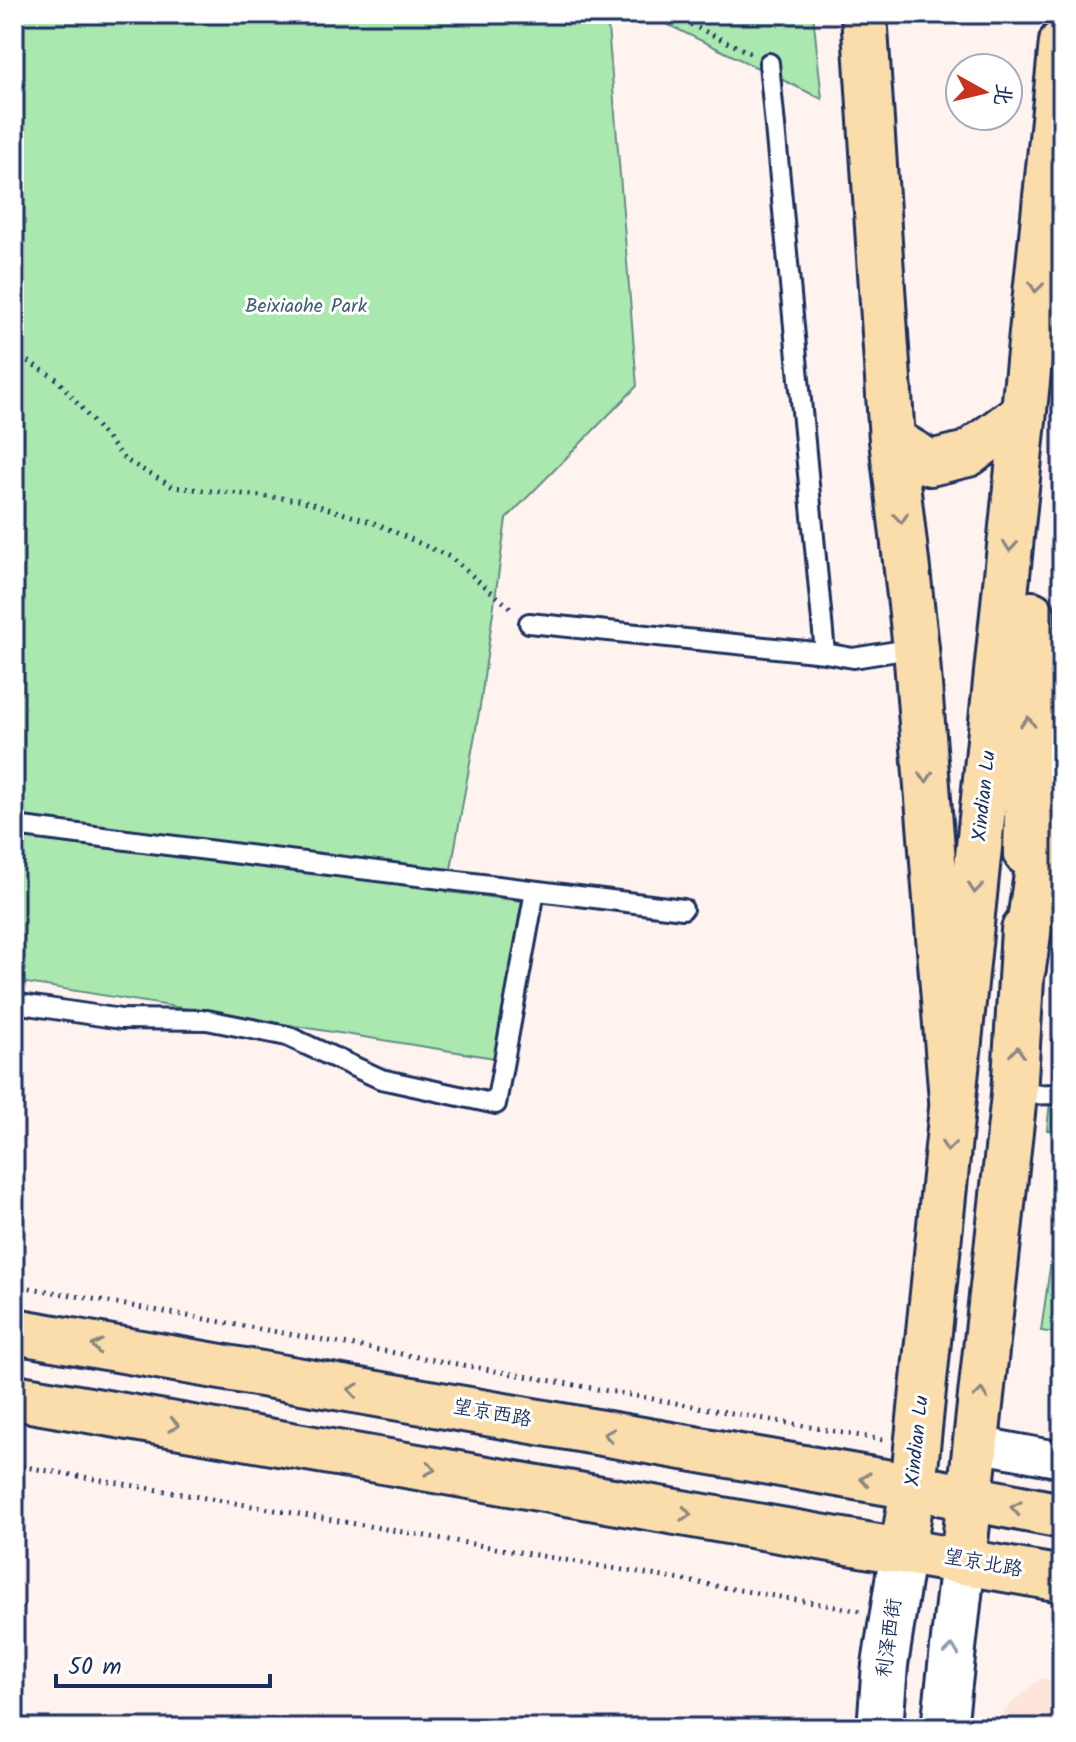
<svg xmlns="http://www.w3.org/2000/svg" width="1076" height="1742" font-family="Kalam,'LXGW WenKai TC',sans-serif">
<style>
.built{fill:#fde5dc}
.green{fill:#abe8af;stroke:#638c86;stroke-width:2}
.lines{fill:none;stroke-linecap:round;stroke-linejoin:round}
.lane-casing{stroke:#1b2f5e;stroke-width:24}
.street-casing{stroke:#1b2f5e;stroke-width:40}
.secondary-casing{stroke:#1b2f5e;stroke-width:50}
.primary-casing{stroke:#1b2f5e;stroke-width:50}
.highway-casing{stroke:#1b2f5e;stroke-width:50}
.path{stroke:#1b2f5e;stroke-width:5;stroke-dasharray:2 6;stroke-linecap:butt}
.lane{stroke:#fff;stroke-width:18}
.street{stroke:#fff;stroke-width:34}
.secondary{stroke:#fff;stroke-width:44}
.primary{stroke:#faddab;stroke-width:44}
.highway{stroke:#faddab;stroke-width:44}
.oneway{stroke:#8a8684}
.oneway2{stroke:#8d97ae}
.labels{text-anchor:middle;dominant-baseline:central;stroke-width:6;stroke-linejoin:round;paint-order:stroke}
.park-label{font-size:20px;fill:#3f5d72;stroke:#fff}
.street-label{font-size:20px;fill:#1b2f5e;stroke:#fff}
</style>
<rect width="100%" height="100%" fill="#fef3ef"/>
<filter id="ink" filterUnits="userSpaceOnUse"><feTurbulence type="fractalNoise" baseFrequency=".0125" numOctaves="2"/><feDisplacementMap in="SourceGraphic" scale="16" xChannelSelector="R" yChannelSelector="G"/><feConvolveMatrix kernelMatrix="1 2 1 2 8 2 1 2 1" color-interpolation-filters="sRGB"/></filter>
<g filter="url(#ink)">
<path class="built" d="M1041 1678 1062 1682V1728H1002L1004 1710Z"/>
<path class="green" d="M14 14H607L637 386 506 519 480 706 447 892 522 901 495 1058 14 981Z
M646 14H813L822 99Z
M1062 985V1133L1047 1130Z
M1062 1183V1334L1041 1331Z"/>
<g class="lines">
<defs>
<path id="lane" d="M769 63 825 653
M529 623 825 653 853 658 916 648
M14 826 683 909
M14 1003 121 1019 207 1020 287 1036 381 1079 496 1104 535 891
M1014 1095 1062 1094"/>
<path id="street" d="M976 1444 1062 1460"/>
<path id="secondary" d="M880 1728 885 1665 903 1549
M944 1728 963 1560"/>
<path id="primary" d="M1026 853 1032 614
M14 1331 913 1487 1062 1516
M14 1397 1062 1579
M903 1549 913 1487 1062 42
M963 1560 1014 1095 1024 930"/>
<path id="highway" d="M864 14 892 440 916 648 952 1100
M892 440 930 463 968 454 1022 414
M1023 968 1062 707"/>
</defs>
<use href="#lane" class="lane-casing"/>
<use href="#street" class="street-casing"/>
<use href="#secondary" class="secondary-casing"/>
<use href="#primary" class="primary-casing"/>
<use href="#highway" class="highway-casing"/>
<path class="path" d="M669 14 750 53
M14 353 57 379 124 459 173 487 300 500 377 524 450 557 513 610
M14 1285 883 1440
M14 1465 861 1611"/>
<use href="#lane" class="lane"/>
<use href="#street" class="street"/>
<use href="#secondary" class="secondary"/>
<use href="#primary" class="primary"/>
<use href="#highway" class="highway"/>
</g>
<defs><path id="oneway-chevron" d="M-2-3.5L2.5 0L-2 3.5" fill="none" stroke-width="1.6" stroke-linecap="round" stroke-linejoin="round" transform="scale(2)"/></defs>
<g class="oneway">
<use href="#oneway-chevron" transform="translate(1036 287) rotate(97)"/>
<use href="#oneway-chevron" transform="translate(901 518) rotate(84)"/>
<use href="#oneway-chevron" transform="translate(1010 546) rotate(95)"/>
<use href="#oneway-chevron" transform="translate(1028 722) rotate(-89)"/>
<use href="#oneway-chevron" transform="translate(926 777) rotate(85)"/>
<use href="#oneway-chevron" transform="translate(975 888) rotate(96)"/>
<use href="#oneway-chevron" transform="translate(1017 1052) rotate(-86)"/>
<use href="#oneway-chevron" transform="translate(948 1146) rotate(96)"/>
<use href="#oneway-chevron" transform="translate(97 1346) rotate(-170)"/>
<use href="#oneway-chevron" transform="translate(353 1390) rotate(-170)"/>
<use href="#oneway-chevron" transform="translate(981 1394) rotate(-84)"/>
<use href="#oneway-chevron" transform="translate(174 1425) rotate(10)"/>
<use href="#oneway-chevron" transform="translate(609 1435) rotate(-170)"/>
<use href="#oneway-chevron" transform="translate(430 1469) rotate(10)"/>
<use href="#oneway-chevron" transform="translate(865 1479) rotate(-170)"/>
<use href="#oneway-chevron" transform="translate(1016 1508) rotate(-170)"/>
<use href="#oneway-chevron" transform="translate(686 1514) rotate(10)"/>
</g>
<use class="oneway2" href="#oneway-chevron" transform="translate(952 1650) rotate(-83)"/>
</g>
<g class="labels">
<g class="park-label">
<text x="306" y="307">Beixiaohe Park</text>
</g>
<g class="street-label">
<text transform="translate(985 796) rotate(-84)">Xindian Lu</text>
<text transform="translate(492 1414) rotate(10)">望京西路</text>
<text transform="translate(918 1441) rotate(-84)">Xindian Lu</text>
<text transform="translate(983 1564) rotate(10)">望京北路</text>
<text transform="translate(890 1638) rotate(-82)">利泽西街</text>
</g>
</g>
<rect width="1076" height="1742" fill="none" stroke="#fff" stroke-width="48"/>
<rect x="24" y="24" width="1028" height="1694" fill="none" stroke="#1b2f5e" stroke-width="3" filter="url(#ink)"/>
<g transform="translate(984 92) rotate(98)"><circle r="38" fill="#ffffff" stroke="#a4acbf" stroke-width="2"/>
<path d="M0-6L14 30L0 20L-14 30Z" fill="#c8321e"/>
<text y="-12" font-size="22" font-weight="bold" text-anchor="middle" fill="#1b2f5e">北</text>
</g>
<path d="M56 1674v12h214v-12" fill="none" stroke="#1b2f5e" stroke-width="4"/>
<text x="68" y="1674" font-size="24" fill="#1b2f5e" stroke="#ffffff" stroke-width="6" paint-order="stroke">50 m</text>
</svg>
